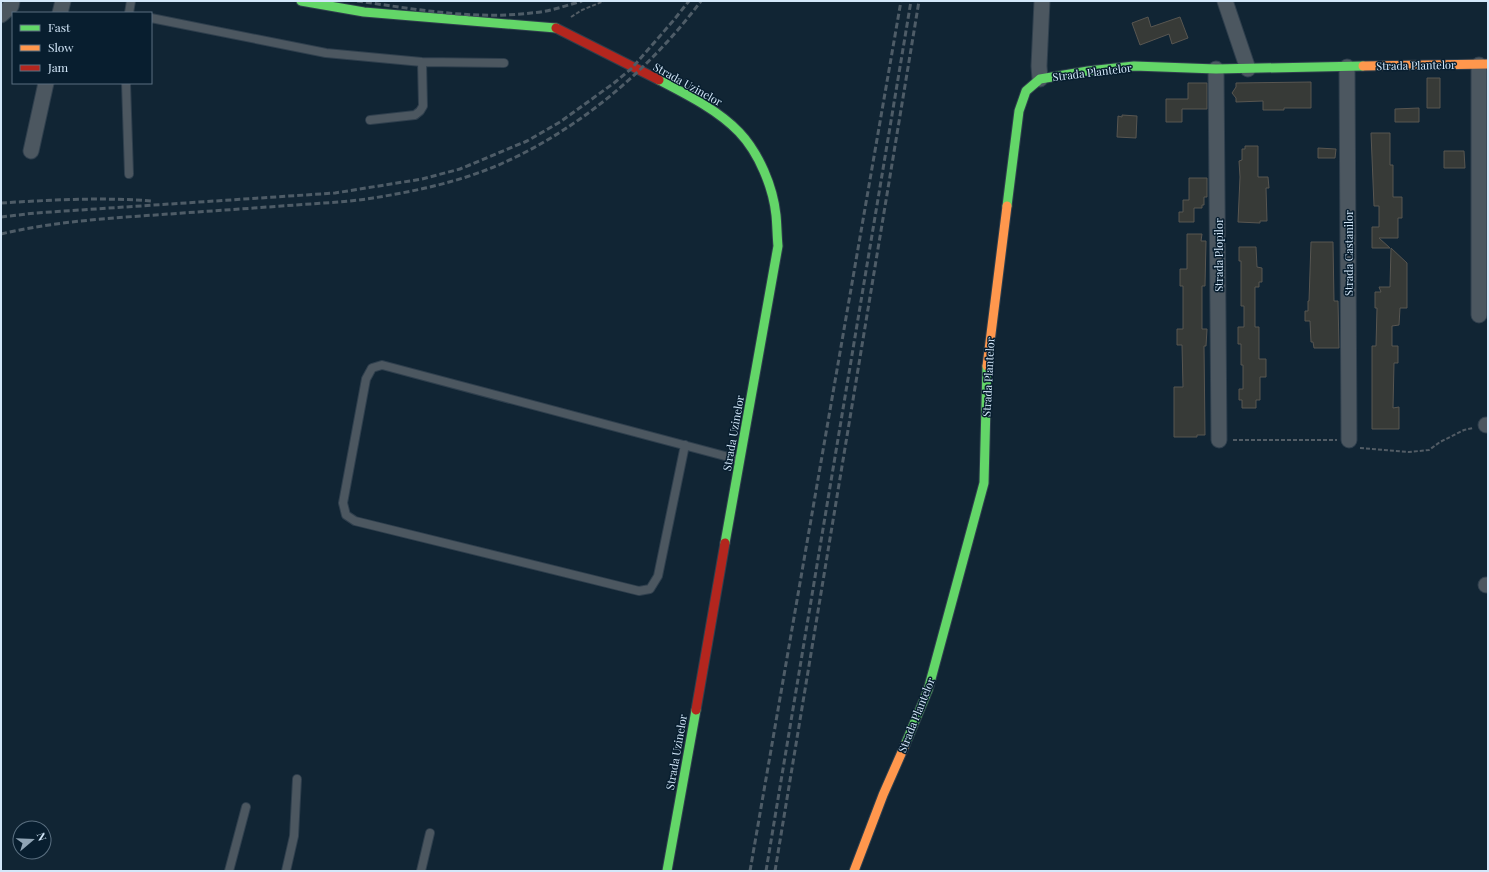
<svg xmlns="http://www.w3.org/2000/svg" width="1489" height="872" font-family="'Playfair Display',serif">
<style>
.building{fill:#373a37;stroke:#585651}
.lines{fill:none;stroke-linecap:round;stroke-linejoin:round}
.lane-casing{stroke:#2f3f4d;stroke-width:10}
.street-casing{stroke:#2f3f4d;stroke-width:17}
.fast-casing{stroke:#2f3f4d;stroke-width:11}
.slow-casing{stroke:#2f3f4d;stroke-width:11}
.jam-casing{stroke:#2f3f4d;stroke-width:11}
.path{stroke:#525c65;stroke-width:2;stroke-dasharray:4 2;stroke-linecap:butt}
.lane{stroke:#4c5760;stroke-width:8}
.street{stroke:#4c5760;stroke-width:15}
.fast{stroke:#63d668;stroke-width:9}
.slow{stroke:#ff974d;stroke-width:9}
.jam{stroke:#b3261e;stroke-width:9}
.rail{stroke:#4e5c67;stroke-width:3;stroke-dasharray:6 3;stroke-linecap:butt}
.labels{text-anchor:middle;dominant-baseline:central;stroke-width:3;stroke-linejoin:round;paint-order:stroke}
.street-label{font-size:11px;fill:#d4e8fa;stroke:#081e2f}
</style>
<rect width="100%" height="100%" fill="#112534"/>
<path class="building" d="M1148 17 1151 27 1180 17 1188 38 1172 44 1169 34 1140 45 1132 23Z
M1427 78H1440V108H1427Z
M1311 82V108H1284V110H1263V101L1236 102V98L1232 93 1236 87V83Z
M1188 83H1207V109H1182V122H1166V99H1188Z
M1419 108V122H1395V109Z
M1122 115 1137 116 1136 138 1117 137 1118 116 1122 117Z
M1371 133H1390V165H1393V197H1402V218H1398V238H1379L1390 248H1372V227H1379V206H1374Z
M1245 146H1258V177H1268L1269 188H1266L1267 221H1260V223L1238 222 1240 177 1239 161 1242 160V149H1245Z
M1318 148 1336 149 1335 158H1318Z
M1444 151H1464L1465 168H1444Z
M1189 178H1207V197H1204V205H1202V208H1194V222H1179V212H1183V200H1189Z
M1187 234H1202L1201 241H1206L1205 286H1202V329H1207L1206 346H1204L1205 435H1197V437H1174V387H1183L1182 345H1177V329H1183V286H1180V269H1187Z
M1311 242H1333L1334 301H1338L1339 348H1314L1313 342H1311L1310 321H1305V311H1308V301H1309Z
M1239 247H1256L1257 267 1262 268V282H1259V287H1255V327H1259V359H1266V377H1260V400H1256V408H1242V400H1239V389H1243V365H1241V344H1238V327H1244V306H1241V261H1239Z
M1391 248 1407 263V308H1400L1399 325 1392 326V346H1398V363H1394L1393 408 1399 407V429H1372V346H1376L1377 308H1375V292H1381L1379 287H1390Z"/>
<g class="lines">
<defs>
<path id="lane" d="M129 13 131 1
M151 18 326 53 422 62 504 63
M126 83 129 174
M370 120 415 115 420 111 423 106 422 62
M685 445 658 576 650 589 639 591 355 521 346 515 343 503 366 379 372 368 382 365 740 460
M229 871 246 807
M286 871 294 836 297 779
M421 871 430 833"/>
<path id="street" d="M1225 1 1248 69
M60 13 63 1
M1 15 11 6 12 1
M1479 65V315
M1347 67 1349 440
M1216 69 1219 440
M1040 79 1039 66 1042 1
M31 151 46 83
M1486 425H1488
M1486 585H1488"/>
<path id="fast" d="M301 1 364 12 556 28
M659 80C686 94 718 110 739 132 759 153 773 187 776 215 777 225 777 236 778 246L725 543
M1007 206 1019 111 1026 91 1040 79 1088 71 1134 66 1216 69 1363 66
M905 745 928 690 984 483 987 366
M667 871 696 710"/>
<path id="slow" d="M1363 66 1488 64
M987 366 1007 206
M854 871 883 795 905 745"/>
<path id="jam" d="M556 28 659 80
M696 710 725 543"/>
</defs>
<use href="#lane" class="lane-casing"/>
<use href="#street" class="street-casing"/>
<use href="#fast" class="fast-casing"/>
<use href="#slow" class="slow-casing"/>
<use href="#jam" class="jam-casing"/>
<path class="path" d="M571 17 582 10 604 1
M1233 440H1337
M1360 448 1409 452 1429 450 1440 442 1464 430 1473 428"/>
<use href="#lane" class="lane"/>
<use href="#street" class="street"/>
<use href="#fast" class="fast"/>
<use href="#slow" class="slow"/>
<use href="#jam" class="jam"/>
<path class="rail" d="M357 1C415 9 473 20 531 13 548 12 565 6 582 1
M1 203C50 200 102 197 151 201
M1 217 35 213 335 193 422 179 460 169 527 141 560 122 614 83 632 68 673 21 689 1
M1 234C56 221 113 218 169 214 212 211 254 208 296 205 322 203 348 202 373 198 417 191 463 181 503 163 581 128 650 69 701 1
M750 871 901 1
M766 871 911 1
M775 871 919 1"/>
</g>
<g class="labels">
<g class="street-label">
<text transform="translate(1416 65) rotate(-1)">Strada Plantelor</text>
<text transform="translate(1092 72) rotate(-7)">Strada Plantelor</text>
<text transform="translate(688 84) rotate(29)">Strada Uzinelor</text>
<text transform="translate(1348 253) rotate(-90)">Strada Castanilor</text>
<text transform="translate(1218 255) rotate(-90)">Strada Plopilor</text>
<text transform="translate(988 377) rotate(-87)">Strada Plantelor</text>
<text transform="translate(733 433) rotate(-80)">Strada Uzinelor</text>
<text transform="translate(916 715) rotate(-68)">Strada Plantelor</text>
<text transform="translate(676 752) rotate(-80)">Strada Uzinelor</text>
</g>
</g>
<rect width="1489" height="872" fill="none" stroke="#d4e8fa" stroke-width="4"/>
<rect x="12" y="12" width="140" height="72" fill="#081e2f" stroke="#5a6f80"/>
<rect x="20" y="25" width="20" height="6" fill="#63d668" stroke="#5a6f80"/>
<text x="48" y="32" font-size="12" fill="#d4e8fa">Fast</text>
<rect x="20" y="45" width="20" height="6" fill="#ff974d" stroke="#5a6f80"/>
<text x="48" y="52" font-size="12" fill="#d4e8fa">Slow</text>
<rect x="20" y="65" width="20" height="6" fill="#b3261e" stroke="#5a6f80"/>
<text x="48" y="72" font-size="12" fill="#d4e8fa">Jam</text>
<g transform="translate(32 840) rotate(71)"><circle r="19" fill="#081e2f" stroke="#5a6f80"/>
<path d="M0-3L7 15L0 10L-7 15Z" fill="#90a4b5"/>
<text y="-6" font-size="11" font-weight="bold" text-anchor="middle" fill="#d4e8fa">N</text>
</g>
</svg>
